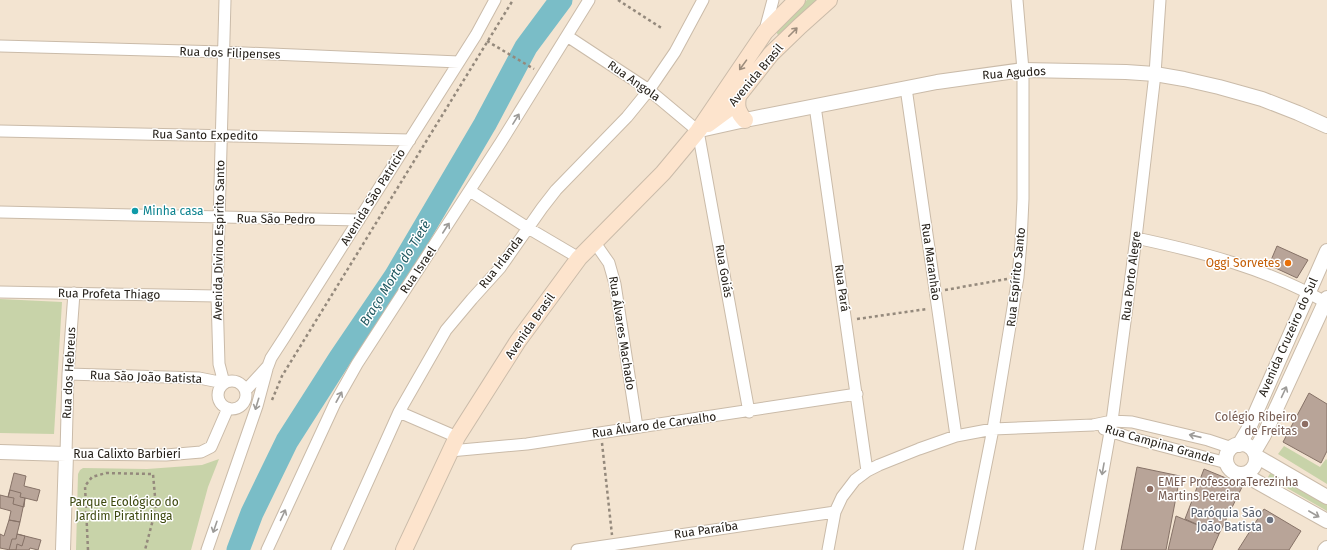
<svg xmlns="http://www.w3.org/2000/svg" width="1327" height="550" font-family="'Fira Sans',sans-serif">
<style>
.green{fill:#c8d3a9}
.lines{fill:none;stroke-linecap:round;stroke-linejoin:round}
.river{stroke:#7abdc7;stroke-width:23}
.building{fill:#b8a498;stroke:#867267}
.minor-casing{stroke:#cabba9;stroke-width:13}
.tertiary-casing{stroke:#cabba9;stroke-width:16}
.secondary-casing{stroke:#cabba9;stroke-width:18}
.path{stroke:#94897c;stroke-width:2.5;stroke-dasharray:3 3;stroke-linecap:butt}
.minor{stroke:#fff;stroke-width:11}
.tertiary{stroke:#fff;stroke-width:14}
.secondary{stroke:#fde4cd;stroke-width:16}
.oneway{stroke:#9c8c7c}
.oneway2{stroke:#9d9b98}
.culture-dot{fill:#0f9aa8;stroke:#fff;stroke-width:1.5}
.food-dot{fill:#e8710a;stroke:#fff;stroke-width:1.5}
.education-dot{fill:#8d6e63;stroke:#fff;stroke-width:1.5}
.worship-dot{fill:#6b7280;stroke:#fff;stroke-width:1.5}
.labels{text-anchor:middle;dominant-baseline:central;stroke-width:3;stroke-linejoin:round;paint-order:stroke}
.street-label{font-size:12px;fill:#26211a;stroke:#fff}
.culture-label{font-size:12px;fill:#0d838f;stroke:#fff;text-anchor:start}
.food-label{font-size:12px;fill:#c56008;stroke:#fff;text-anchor:end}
.education-label{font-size:12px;fill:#785e54;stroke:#fff;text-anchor:end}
.park-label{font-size:12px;fill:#3e4910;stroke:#fff}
.worship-label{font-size:12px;fill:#5b616d;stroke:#fff;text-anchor:end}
.water-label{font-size:13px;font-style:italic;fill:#1f5860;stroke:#fff}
</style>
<rect width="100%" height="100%" fill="#f3e4d1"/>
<path class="green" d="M807 0H818L778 35 774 28Z
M0 299 62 302 54 434 0 433Z
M1284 446 1320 467 1326 459 1327 460V484L1278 454Z
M219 459 208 487 191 550H76L78 474 80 470 83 468 147 469 202 465Z
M1271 472 1327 505V511L1268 477Z"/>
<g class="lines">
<path class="river" d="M238 550 252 513 287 441 340 358 395 277 485 124 526 47 561 0"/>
</g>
<path class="building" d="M1277 246 1308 260 1297 278 1269 265Z
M1309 393 1327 404V451L1321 463 1283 442Z
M1137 467 1180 476 1166 550H1121Z
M1204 469 1243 485 1219 534 1185 519Z
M14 473 26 476 24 486 40 490 37 501 25 498 20 522 9 520 11 511 0 508V495L8 497Z
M10 490 21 493 20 497 25 498 24 507 13 504 14 498 8 497Z
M1264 509 1301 531 1289 550H1238Z
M1176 516 1219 534 1212 550H1168Z
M9 520 20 522 17 534 41 540 38 550 30 548 29 550H10L0 548V534L4 536Z
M17 534 25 536 22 546 17 544 16 550H9L12 539H16Z"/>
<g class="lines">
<defs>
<path id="minor" d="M765 30 773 0
M567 36 649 90 698 131 749 412
M0 46 223 52 459 62
M906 88 956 436
M815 106 867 471
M0 131 410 140
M470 191 528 228 579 258
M0 212 359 220
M1136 238C1202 252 1268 269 1327 303
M595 243 609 263 615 284 637 427
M0 292 217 296
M74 293 68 374 66 454 166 455 201 452 211 447 228 408
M68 374 199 378 224 383 219 364 217 296 225 0
M218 395a14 14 0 1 1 28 0a14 14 0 1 1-28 0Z
M246 390 268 366 271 358 284 338 476 35 495 0
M399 412 457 437
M1104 429 1128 437 1227 463
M450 451 527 444 857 394
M207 550 257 406 267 369
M267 550 335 403 357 364 501 142 589 0
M337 550 399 412 446 330 472 299 500 268 542 208 556 190 627 117 649 90 675 52 703 0
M577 550 835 512
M828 550 835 512 842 497 855 480 867 471 879 465 919 449 956 436 993 429 1093 425 1112 421 1132 422 1208 440 1232 448
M969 550 993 429 1009 332 1018 277 1021 242 1023 199V70L1017 0
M1089 550 1112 421 1136 238 1155 74 1160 0"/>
<path id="tertiary" d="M700 130 745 120 937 82 1023 70 1126 72 1155 74 1184 79 1219 87 1262 99 1298 113 1327 126
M1226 459a15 15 0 1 1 30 0a15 15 0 1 1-30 0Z
M1239 445 1249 428 1327 251
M0 452 66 454 63 550
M1254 452 1264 435 1327 298
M1256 456 1327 497
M1243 474 1327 521
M1325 550 1327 548"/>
<path id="secondary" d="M738 97C736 107 738 113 745 120
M708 124 727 110 771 54 800 26 829 0
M404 550 457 437 518 341 579 258 663 173 698 131 765 32 797 0"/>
</defs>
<use href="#minor" class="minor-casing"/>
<use href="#tertiary" class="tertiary-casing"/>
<use href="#secondary" class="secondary-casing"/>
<path class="path" d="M618 0 663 29
M487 41 534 69
M945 290 1007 279
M857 319 927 309
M272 400 282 376 513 0
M602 443 612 535
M88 550 85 486 92 477 106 473 153 474 156 508 145 550"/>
<use href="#minor" class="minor"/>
<use href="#tertiary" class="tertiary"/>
<use href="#secondary" class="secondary"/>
</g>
<defs><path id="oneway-shaft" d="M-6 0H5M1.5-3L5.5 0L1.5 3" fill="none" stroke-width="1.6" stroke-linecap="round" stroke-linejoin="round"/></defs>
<g class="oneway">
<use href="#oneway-shaft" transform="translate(793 32) rotate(-45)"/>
<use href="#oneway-shaft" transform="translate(743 65) rotate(126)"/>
</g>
<g class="oneway2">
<use href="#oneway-shaft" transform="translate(516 119) rotate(-58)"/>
<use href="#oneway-shaft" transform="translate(446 228) rotate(-57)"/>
<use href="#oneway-shaft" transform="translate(1284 392) rotate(-65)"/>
<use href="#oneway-shaft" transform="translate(339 397) rotate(-61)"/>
<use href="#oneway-shaft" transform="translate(257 404) rotate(107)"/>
<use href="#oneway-shaft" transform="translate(1195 436) rotate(-167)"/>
<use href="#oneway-shaft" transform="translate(1103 469) rotate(100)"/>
<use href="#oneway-shaft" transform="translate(1314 514) rotate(30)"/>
<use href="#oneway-shaft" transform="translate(283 515) rotate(-65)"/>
<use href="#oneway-shaft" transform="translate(215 527) rotate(109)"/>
</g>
<circle class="culture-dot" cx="135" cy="211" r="4"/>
<circle class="food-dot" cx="1288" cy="263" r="4"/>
<g class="education-dot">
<circle cx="1305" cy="424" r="4"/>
<circle cx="1150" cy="489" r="4"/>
</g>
<circle class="worship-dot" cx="1270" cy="520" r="4"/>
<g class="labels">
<g class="street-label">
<text transform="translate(230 53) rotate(2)">Rua dos Filipenses</text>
<text transform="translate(1014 73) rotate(-4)">Rua Agudos</text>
<text transform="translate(756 75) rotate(-50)">Avenida Brasil</text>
<text transform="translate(634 81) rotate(35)">Rua Angola</text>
<text transform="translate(205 135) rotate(1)">Rua Santo Expedito</text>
<text transform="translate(373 197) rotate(-58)">Avenida São Patrício</text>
<text transform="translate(276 219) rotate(1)">Rua São Pedro</text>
<text transform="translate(219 240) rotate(-89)">Avenida Divino Espírito Santo</text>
<text transform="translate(501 262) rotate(-52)">Rua Irlanda</text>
<text transform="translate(931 262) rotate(82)">Rua Maranhão</text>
<text transform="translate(418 270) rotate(-56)">Rua Israel</text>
<text transform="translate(724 271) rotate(80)">Rua Goiás</text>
<text transform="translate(1131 276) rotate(-83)">Rua Porto Alegre</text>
<text transform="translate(1016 277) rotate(-84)">Rua Espírito Santo</text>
<text transform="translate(842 288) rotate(82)">Rua Pará</text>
<text transform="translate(109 294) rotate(1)">Rua Profeta Thiago</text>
<text transform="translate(530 326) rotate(-55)">Avenida Brasil</text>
<text transform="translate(622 333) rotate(81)">Rua Álvares Machado</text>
<text transform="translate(1288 337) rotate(-66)">Avenida Cruzeiro do Sul</text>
<text transform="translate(69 373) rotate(-87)">Rua dos Hebreus</text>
<text transform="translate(146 377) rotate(2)">Rua São João Batista</text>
<text transform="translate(654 425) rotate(-8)">Rua Álvaro de Carvalho</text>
<text transform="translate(1160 444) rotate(16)">Rua Campina Grande</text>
<text x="127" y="454">Rua Calixto Barbieri</text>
<text transform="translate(706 530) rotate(-8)">Rua Paraíba</text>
</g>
<g class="culture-label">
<text x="143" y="211">Minha casa</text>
</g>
<g class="food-label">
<text x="1280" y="263">Oggi Sorvetes</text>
</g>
<g class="education-label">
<text x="1297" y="417">Colégio Ribeiro<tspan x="1297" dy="14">de Freitas</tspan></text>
<text x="1158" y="482" text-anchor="start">EMEF ProfessoraTerezinha<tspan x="1158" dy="14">Martins Pereira</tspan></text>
</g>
<g class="park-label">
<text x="124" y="502">Parque Ecológico do<tspan x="124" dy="14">Jardim Piratininga</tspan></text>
</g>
<g class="worship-label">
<text x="1262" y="513">Paróquia São<tspan x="1262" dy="14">João Batista</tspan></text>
</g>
<g class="water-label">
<text transform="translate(395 273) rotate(-58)">Braço Morto do Tietê</text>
</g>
</g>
</svg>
